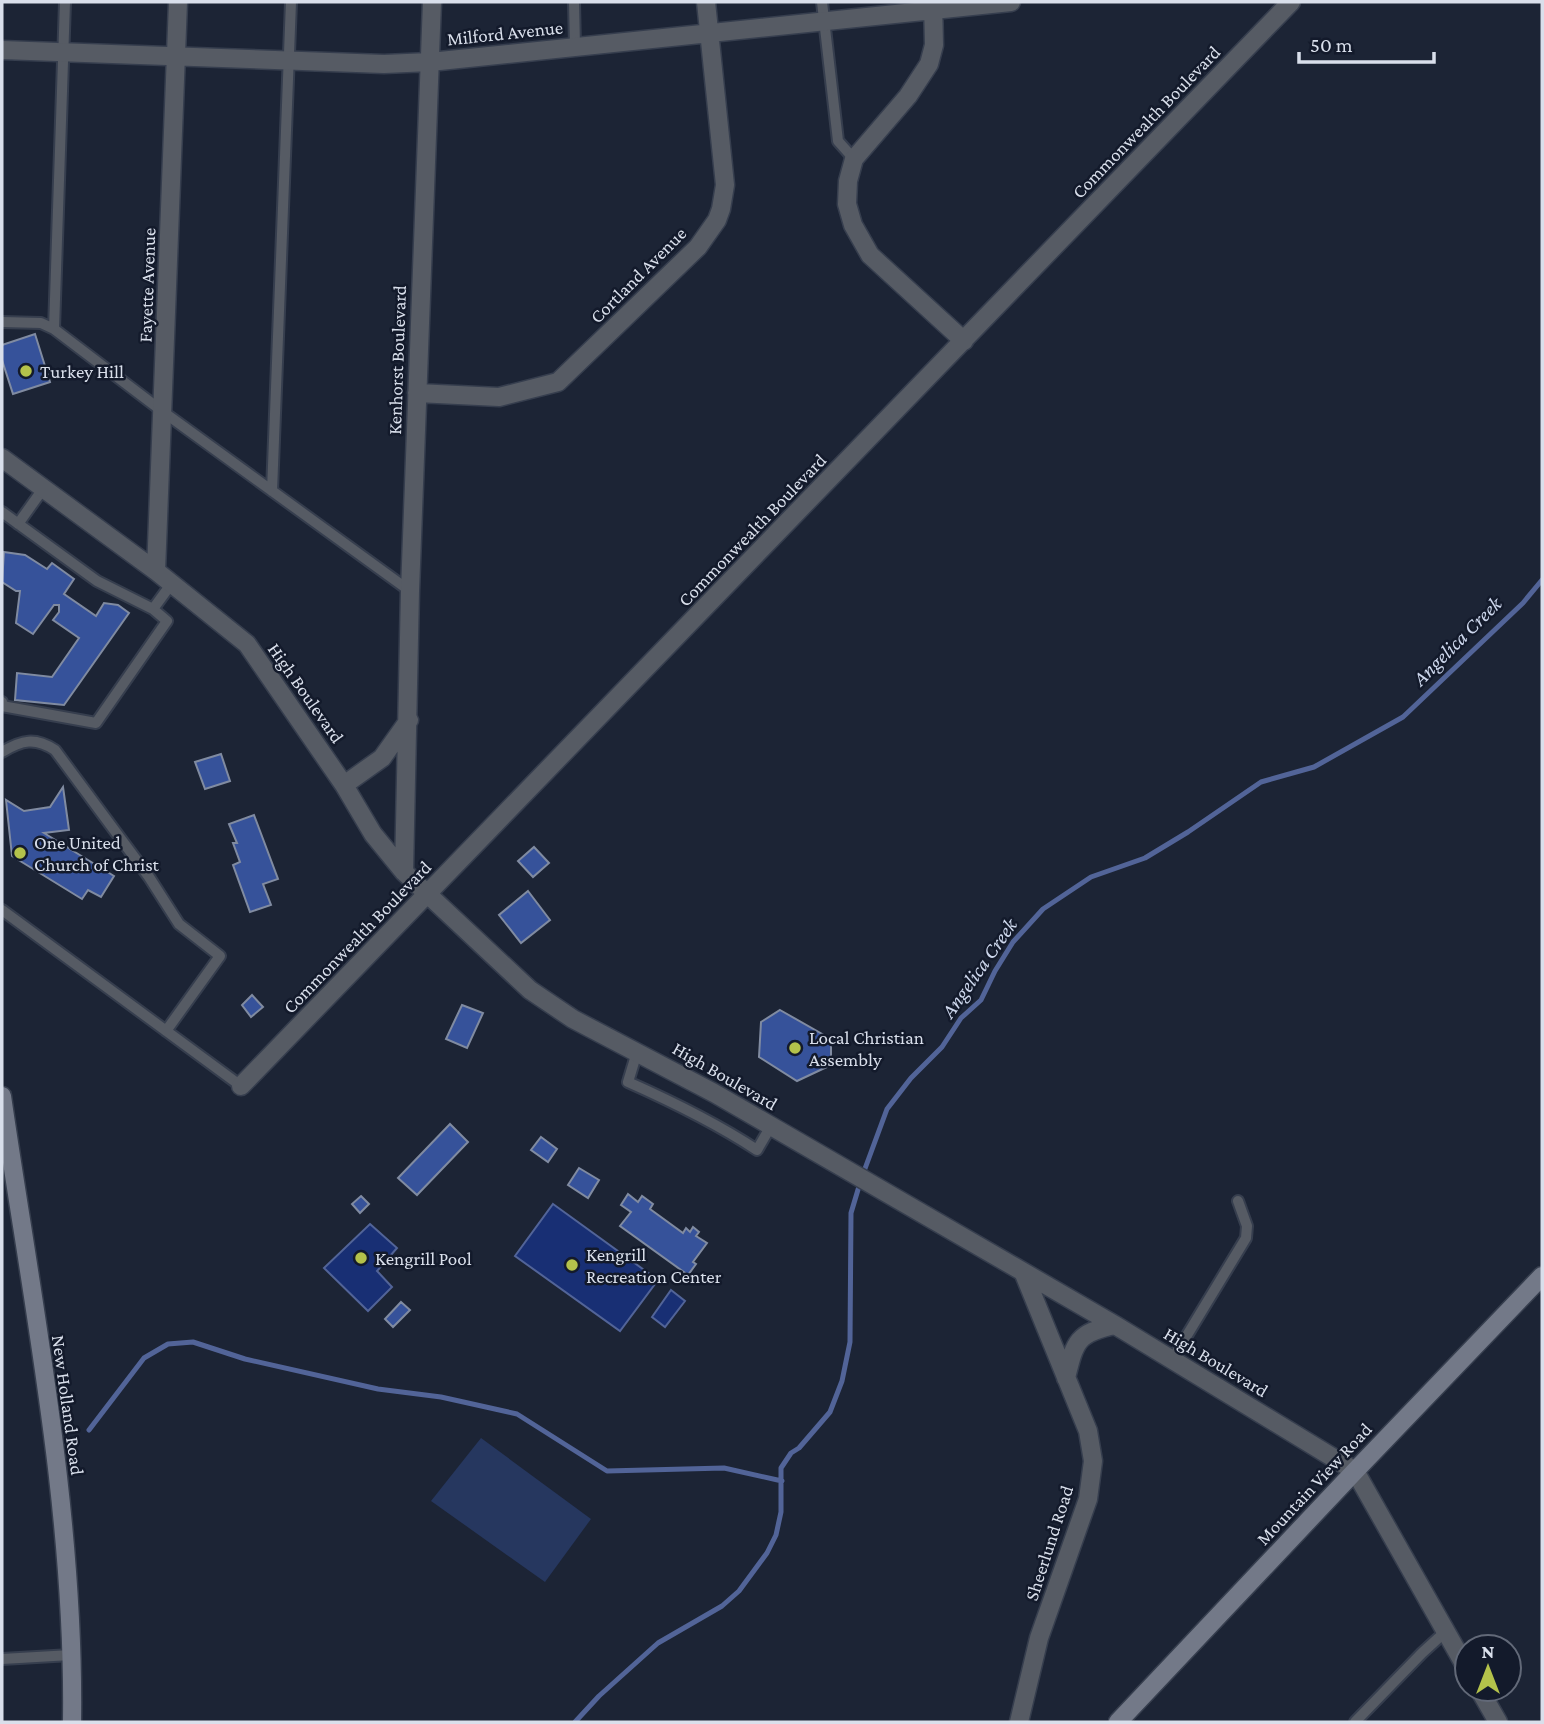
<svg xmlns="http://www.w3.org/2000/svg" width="1544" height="1724" font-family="'Crimson Pro',serif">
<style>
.green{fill:#26375f}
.water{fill:#182f74;stroke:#526498;stroke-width:2}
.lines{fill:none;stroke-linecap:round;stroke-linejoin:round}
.stream{stroke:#526498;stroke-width:5}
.building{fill:#36529a;stroke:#808ba1;stroke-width:2}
.lane-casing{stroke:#363e4e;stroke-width:14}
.street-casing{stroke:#363e4e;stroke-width:21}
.secondary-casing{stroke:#363e4e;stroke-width:21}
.lane{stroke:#565b64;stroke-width:10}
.street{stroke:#565b64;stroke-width:18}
.secondary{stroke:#737988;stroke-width:18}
.poi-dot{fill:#b4c24b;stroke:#131a2b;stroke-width:2.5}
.labels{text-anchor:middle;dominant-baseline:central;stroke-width:5;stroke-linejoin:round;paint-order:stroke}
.street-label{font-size:19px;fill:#d9dfeb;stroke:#131a2b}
.poi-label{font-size:19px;fill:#d9dfeb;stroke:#131a2b;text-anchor:start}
.water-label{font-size:21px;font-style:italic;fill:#cdd7ec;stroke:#131a2b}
</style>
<rect width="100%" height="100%" fill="#1c2435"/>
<path class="green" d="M481 1438 591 1519 545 1582 431 1501Z"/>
<path class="water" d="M553 1204 658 1280 620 1331 515 1256Z
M370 1224 397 1248 377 1271 392 1287 368 1311 324 1268Z
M671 1290 685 1301 665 1327 652 1317Z"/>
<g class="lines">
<path class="stream" d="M863 1174 887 1109 911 1078 942 1047 961 1018 981 1000 995 971 1013 942 1043 909 1091 877 1145 858 1188 832 1261 782 1314 767 1403 717 1523 603 1542 580
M89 1430 144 1358 168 1344 193 1342 245 1359 378 1389 441 1397 517 1414 607 1471 724 1468 782 1481
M575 1722 599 1696 658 1643 722 1606 739 1591 767 1553 776 1535 781 1512V1468L791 1453 799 1448 830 1412 842 1381 850 1342 851 1213 860 1183"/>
</g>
<path class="building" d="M35 334 50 382 13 394 2 360V345Z
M4 552 25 555 47 569 52 563 74 579 64 594 96 616 104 603 118 605 129 613 64 705 15 700 17 673 52 677 79 638 53 620 59 612V605H54L33 634 16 623 20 591H16L2 582Z
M221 754 230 781 205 789 195 762Z
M63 787 69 830 44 833 114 876 101 897 88 890 82 899 12 856 6 800 24 811 50 807Z
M254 815 278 879 263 884 271 905 250 912 233 865 240 862 233 843H237L229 824Z
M534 847 549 863 533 877 518 861Z
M528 891 550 920 521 943 499 915Z
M252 995 263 1007 251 1017 242 1005Z
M462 1005 483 1013 467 1048 446 1039Z
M780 1010 831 1039V1065L797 1081 759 1057 761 1022Z
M450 1124 468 1142 417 1195 398 1178Z
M541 1137 557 1149 548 1162 531 1150Z
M579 1168 599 1180 588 1198 568 1185Z
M628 1194 638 1202 642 1196 653 1204 650 1209 683 1233 686 1228 690 1232 693 1227 699 1232 696 1236 707 1243 693 1262 696 1264 688 1275 620 1226 631 1212 621 1205Z
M361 1196 369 1204 360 1213 352 1204Z
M401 1302 410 1310 393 1327 385 1319Z"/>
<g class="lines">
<defs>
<path id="lane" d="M65 2 54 329 162 411 410 591
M574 2 575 47
M822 2 838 141 854 159
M2 322 41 323 54 329
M272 491 291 2
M2 512 97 581 153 609 167 621 96 723 2 706V702
M18 524 43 489
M153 609 172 583
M2 752C22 740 35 737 55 750L149 877 179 924 220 956 166 1031
M2 910 241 1086
M637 1052 628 1082C673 1102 716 1123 757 1150L771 1126
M1172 1360 1246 1238 1247 1226 1238 1201
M2 1659 71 1655
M1355 1722 1422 1653 1445 1632"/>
<path id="street" d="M933 2 934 45 929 64 908 96 854 159 848 181 847 204 853 225 870 255 964 341
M2 50 384 64 430 62 1011 2
M417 393 499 397 558 382 698 247 717 220 721 209 725 185 706 2
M2 458 156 571 247 644 344 785 373 834 404 872 530 990 573 1019 714 1093 1115 1325 1355 1471 1467 1669
M156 571 178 2
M344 785 382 758 409 720
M404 872 410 591 432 2
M241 1086 1291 2
M1066 1378C1075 1341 1077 1333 1115 1325
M1479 1689 1498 1722
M1019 1722 1039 1638 1088 1499 1093 1461 1088 1431 1024 1274"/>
<path id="secondary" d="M2 1096C32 1302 75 1513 72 1722
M1118 1722 1355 1471 1542 1276"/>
</defs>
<use href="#lane" class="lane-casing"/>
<use href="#street" class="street-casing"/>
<use href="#secondary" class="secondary-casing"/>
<use href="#lane" class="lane"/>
<use href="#street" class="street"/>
<use href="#secondary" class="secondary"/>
</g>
<g class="poi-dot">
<circle cx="26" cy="371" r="7"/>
<circle cx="20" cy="853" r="7"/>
<circle cx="795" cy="1048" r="7"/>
<circle cx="361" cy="1258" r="7"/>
<circle cx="572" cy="1265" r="7"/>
</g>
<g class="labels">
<g class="street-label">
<text transform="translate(505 33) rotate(-6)">Milford Avenue</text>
<text transform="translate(1146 122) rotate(-46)">Commonwealth Boulevard</text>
<text transform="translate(638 275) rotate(-45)">Cortland Avenue</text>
<text transform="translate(147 285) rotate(-88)">Fayette Avenue</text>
<text transform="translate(397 360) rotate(-88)">Kenhorst Boulevard</text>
<text transform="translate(752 530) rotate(-46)">Commonwealth Boulevard</text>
<text transform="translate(306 693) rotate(55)">High Boulevard</text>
<text transform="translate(357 937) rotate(-46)">Commonwealth Boulevard</text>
<text transform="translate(725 1076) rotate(30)">High Boulevard</text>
<text transform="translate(1216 1362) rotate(31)">High Boulevard</text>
<text transform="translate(68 1405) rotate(82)">New Holland Road</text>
<text transform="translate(1314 1484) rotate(-47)">Mountain View Road</text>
<text transform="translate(1049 1543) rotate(-72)">Sheerlund Road</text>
</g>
<g class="poi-label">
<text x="40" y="371">Turkey Hill</text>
<text x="34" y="842">One United<tspan x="34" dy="22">Church of Christ</tspan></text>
<text x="809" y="1037">Local Christian<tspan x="809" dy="22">Assembly</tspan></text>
<text x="586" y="1254">Kengrill<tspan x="586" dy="22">Recreation Center</tspan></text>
<text x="375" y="1258">Kengrill Pool</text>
</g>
<g class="water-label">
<text transform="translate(1457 641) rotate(-45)">Angelica Creek</text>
<text transform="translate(979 968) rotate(-55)">Angelica Creek</text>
</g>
</g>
<rect width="1544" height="1724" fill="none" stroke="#d9dfeb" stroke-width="7"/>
<g transform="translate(1488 1668)"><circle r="33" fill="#131a2b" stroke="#626978" stroke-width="2"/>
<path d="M0-5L12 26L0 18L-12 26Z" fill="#b4c24b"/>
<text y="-10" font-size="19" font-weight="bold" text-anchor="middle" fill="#d9dfeb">N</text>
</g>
<path d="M1299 52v10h135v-10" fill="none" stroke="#d9dfeb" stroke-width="3.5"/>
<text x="1310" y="52" font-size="21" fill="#d9dfeb" stroke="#131a2b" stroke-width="5" paint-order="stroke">50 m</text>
</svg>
